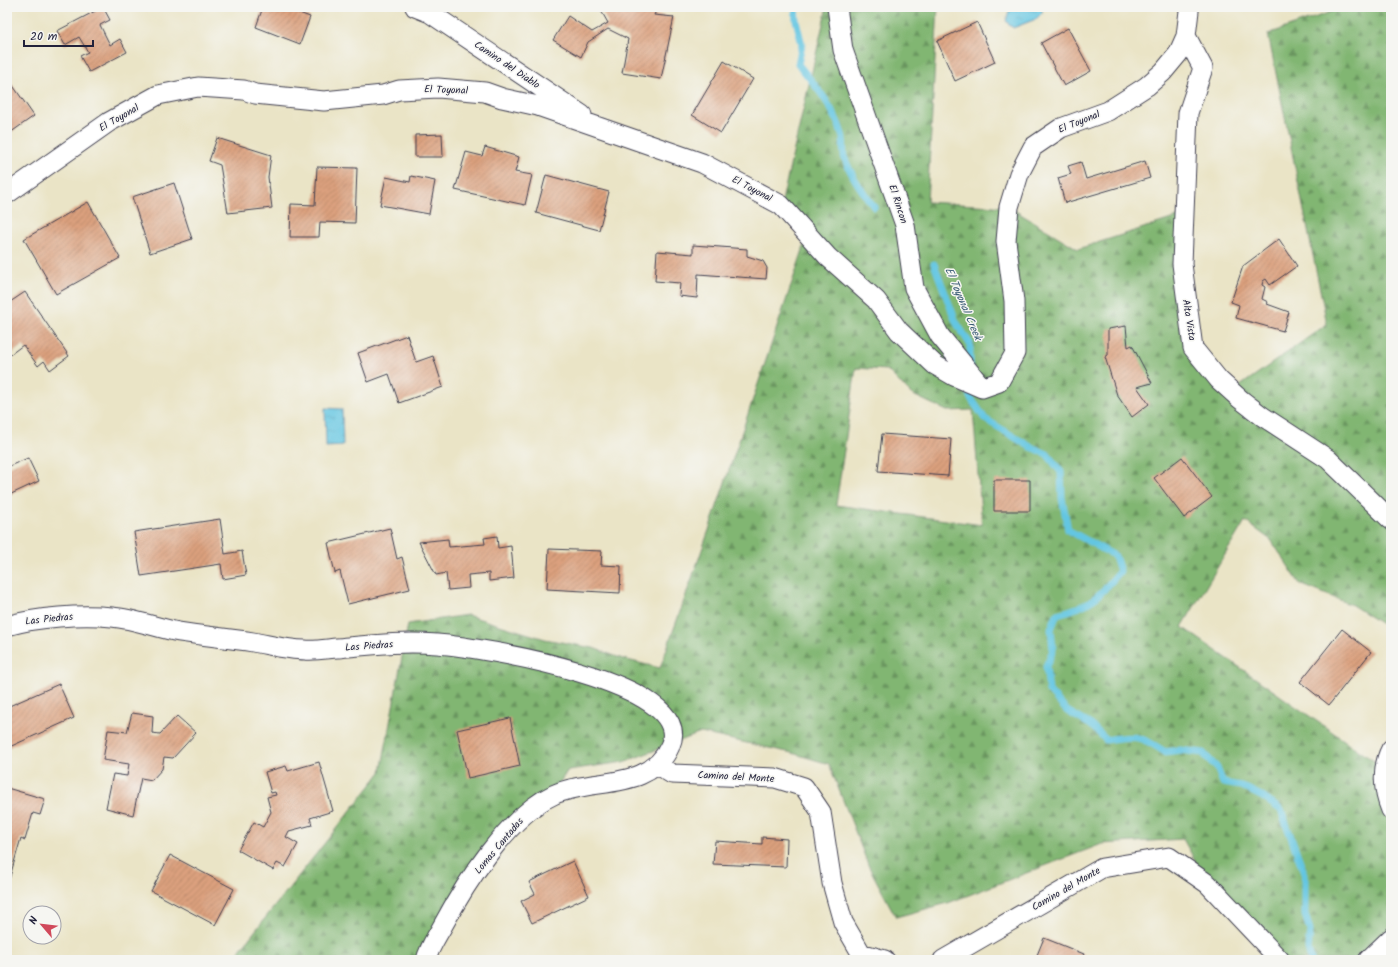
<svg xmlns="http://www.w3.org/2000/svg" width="1398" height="967" font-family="Kalam,sans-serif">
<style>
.forest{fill:url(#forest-firs);stroke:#526c56;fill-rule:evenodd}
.water{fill:url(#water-ripples);stroke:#43748e}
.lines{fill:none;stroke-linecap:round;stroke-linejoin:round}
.stream{stroke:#64c6e2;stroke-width:7}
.building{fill:url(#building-hatch)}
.street-casing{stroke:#403f50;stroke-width:21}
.street{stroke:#fff;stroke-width:19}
.labels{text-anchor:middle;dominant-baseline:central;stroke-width:3;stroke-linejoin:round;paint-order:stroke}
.street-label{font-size:10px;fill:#22223b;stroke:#f6f6f2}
.water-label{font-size:11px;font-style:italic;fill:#395b75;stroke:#f6f6f2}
</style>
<defs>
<pattern id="forest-firs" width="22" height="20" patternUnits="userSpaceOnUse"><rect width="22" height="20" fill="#81b672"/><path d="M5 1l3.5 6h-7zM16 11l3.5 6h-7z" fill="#69945f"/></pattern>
<pattern id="water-ripples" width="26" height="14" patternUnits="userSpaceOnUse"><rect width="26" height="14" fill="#64c6e2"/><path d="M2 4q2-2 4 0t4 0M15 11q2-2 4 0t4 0" fill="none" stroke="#56aac3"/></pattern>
<pattern id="building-hatch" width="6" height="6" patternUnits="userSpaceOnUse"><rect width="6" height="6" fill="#dba07e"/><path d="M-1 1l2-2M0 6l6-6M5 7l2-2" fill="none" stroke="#b18268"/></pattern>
</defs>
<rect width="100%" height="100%" fill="#f6f6f2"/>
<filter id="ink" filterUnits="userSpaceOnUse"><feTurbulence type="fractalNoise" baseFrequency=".025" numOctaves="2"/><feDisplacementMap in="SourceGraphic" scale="8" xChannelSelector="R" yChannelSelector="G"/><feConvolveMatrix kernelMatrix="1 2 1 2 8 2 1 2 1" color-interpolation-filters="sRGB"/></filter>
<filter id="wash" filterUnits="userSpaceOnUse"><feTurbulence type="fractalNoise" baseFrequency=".012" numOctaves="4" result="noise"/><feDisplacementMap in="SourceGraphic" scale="16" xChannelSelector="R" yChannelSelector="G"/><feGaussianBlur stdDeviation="0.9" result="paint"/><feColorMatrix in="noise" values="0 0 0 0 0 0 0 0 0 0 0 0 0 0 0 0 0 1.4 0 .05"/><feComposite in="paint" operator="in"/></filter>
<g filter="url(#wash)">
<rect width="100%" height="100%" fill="#eae4c6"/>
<path class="forest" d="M827 7H938L927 202 1009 207 1078 249 1184 215 1193 348 1233 391 1327 324 1268 34 1345 7H1391V630L1352 605 1300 584 1271 540 1245 521 1182 627 1391 773V960H1280L1208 884 1183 839 1102 844 948 903 896 917 869 867 829 764 792 753 701 733 624 762 568 770 551 796 519 819 426 960H232L381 772 408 624 467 615 545 639 593 648 623 659 660 668 709 530 808 235 781 205ZM856 368 887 370 911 394 947 411 973 410 982 525 836 505Z"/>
<path class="water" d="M1022 7H1042V13L1036 19 1013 28 1006 21 1009 11Z
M325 408 342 409 343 446 326 447Z"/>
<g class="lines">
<path class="stream" d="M795 7 796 20 802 45 798 64C815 85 834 107 842 134 845 142 842 151 845 159 852 177 863 192 874 207
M934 264 956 322 970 344V366
M970 384V397L985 419 1029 446 1047 454 1061 472 1062 498 1068 530 1115 556 1120 571C1099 597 1091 606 1057 614L1051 629 1053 650 1046 666 1049 691 1067 711 1091 725 1106 740C1135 735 1140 735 1165 752L1180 750 1203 753 1217 768 1223 783 1241 786 1261 796 1281 810 1305 875V914L1310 931 1308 949 1311 960"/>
</g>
<g id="blocks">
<path class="building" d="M103 7 110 20 100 25 110 45 120 39 127 52 89 72 80 56 88 52 79 37 65 45 57 31Z
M263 7H283L310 17 300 44 256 27Z
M599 7H654L657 9 654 15 674 17 661 79 622 73 628 39 608 29 588 42 581 57 553 40 568 16 592 32 608 23Z
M977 22 995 62 955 81 937 41Z
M1068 28 1091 71 1064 86 1041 43Z
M724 61 753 79 721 133 692 115Z
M7 77 34 116 7 135Z
M442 134 443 157H415V135Z
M217 138 271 155 268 177 272 208 228 213 220 165 209 161Z
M485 147 519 157 515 172 532 175 525 205 455 190 466 152 482 156Z
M1145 161 1150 178 1065 203 1058 178 1071 174 1068 166 1081 162 1086 179Z
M317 167 357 168 355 223 320 222 319 237H290L291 204 315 205Z
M546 175 609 192 599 230 536 213Z
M411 176 435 181 429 214 380 205 386 177 410 182Z
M174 183 192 239 150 253 132 197Z
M88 202 120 258 56 294 24 239Z
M1279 239 1297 266 1270 285 1266 279 1263 281 1262 285 1265 287 1262 299 1268 302 1267 304 1289 312 1283 331 1236 318 1239 305 1231 302 1243 266Z
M693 245 747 249V256L763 261 767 268 766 279 698 274 697 298 679 296 680 283 655 281 657 251 693 254Z
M25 292 69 356 50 370 44 361 38 366 23 345 7 357V304Z
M1126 326 1128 347 1132 345 1152 383 1137 387 1149 404 1132 417 1117 395 1105 357 1108 355V329Z
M407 335 416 362 433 356 443 387 399 403 389 374 368 382 358 353Z
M882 434 951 439 948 476 878 471Z
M1182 457 1212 497 1184 518 1154 478Z
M28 458 39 481 7 496V467Z
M994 480H1030V511H994Z
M220 519 225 554 242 551 246 575 223 579 221 564 141 576 134 532Z
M390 528 397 559 402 557 410 589 348 604 340 571 335 573 328 543Z
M497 536 498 548 511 546 514 578 489 581V573L468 575 469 588 448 590 446 573 436 575 419 542 448 539 449 547 485 544 484 538Z
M549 549 602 551 601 565 621 566 620 593 547 589Z
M1342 629 1371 652 1329 705 1300 682Z
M59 684 74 718 7 748V707Z
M132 713 153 716 152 733 160 734 177 716 196 733 173 758 164 757 162 769 152 780 141 778 133 815 106 808 113 774 127 776 129 764 103 760 108 730 127 732Z
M510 718 520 766 468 778 457 730Z
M319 762 333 811 310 818 312 825 289 831 286 837 298 844 285 867 277 863 273 870 238 850 254 822 263 827 271 812 267 797 276 795 275 792 271 793 265 772 286 766 288 771Z
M7 788 45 799 40 815 33 813 25 840 21 838 9 880H7Z
M762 837 787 839 786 867 713 864 715 841 762 844Z
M170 855 234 889 215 925 151 891Z
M573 861 589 896 532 923 521 901 535 894 529 882Z
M1044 938 1084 954 1081 960H1035Z"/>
</g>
</g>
<g filter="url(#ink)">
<use href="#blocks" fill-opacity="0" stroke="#403f50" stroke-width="1"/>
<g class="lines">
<defs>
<path id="street" d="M415 7 430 13 582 115
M837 7 843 50 905 225 914 288 940 336 982 387
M1186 36 1203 68 1188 113 1182 264 1193 348 1219 380 1240 399 1262 416 1328 459 1391 520
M7 194 109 122 158 95 198 87 244 90 255 94 324 101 383 95 399 90 438 88 485 92 502 98 538 106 702 163 781 205 828 257 876 300 899 331 935 365 954 376 982 388 999 382 1015 353 1014 301 1006 241 1009 207 1019 174 1033 147 1061 128 1108 111 1147 86 1163 72 1178 54 1186 36 1189 11 1188 7
M7 626C37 617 81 614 112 617 135 619 157 628 179 632 203 636 228 638 253 642 270 645 288 650 305 650 315 651 326 649 337 648 370 645 404 641 437 644 477 647 699 682 670 746 650 792 592 777 553 795 508 816 465 884 442 927 436 938 429 948 426 960
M1391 749C1381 768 1383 791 1391 810
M657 765 672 774 775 778 804 787 821 812 832 883 843 922 861 953 885 960
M943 960 1102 868 1169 857 1208 884 1280 960
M1368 960 1391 938"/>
</defs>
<use href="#street" class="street-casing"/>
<use href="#street" class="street"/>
</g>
</g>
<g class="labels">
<g class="street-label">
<text transform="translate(507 65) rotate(34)">Camino del Diablo</text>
<text transform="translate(446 90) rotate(2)">El Toyonal</text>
<text transform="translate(119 118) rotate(-30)">El Toyonal</text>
<text transform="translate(1079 122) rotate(-22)">El Toyonal</text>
<text transform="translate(752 189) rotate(28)">El Toyonal</text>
<text transform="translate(898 204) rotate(72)">El Rincon</text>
<text transform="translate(1189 320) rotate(81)">Alta Vista</text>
<text transform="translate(49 619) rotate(-6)">Las Piedras</text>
<text transform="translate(369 646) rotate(-4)">Las Piedras</text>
<text transform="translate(736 777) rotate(3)">Camino del Monte</text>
<text transform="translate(499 846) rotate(-50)">Lomas Cantadas</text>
<text transform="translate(1066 889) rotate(-30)">Camino del Monte</text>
</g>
<g class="water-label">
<text transform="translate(963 304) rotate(67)">El Toyonal Creek</text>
</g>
</g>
<rect width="1398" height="967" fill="none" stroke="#f6f6f2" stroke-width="24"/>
<g transform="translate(42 925) rotate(298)"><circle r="19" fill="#f6f6f2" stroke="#a1a1a9"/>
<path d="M0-3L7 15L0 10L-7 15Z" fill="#d1495b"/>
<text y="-6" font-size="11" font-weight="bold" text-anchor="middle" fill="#22223b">N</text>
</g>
<path d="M24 40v6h69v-6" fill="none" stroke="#22223b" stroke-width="2"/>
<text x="30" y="40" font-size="12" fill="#22223b" stroke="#f6f6f2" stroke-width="3" paint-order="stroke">20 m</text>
</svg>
